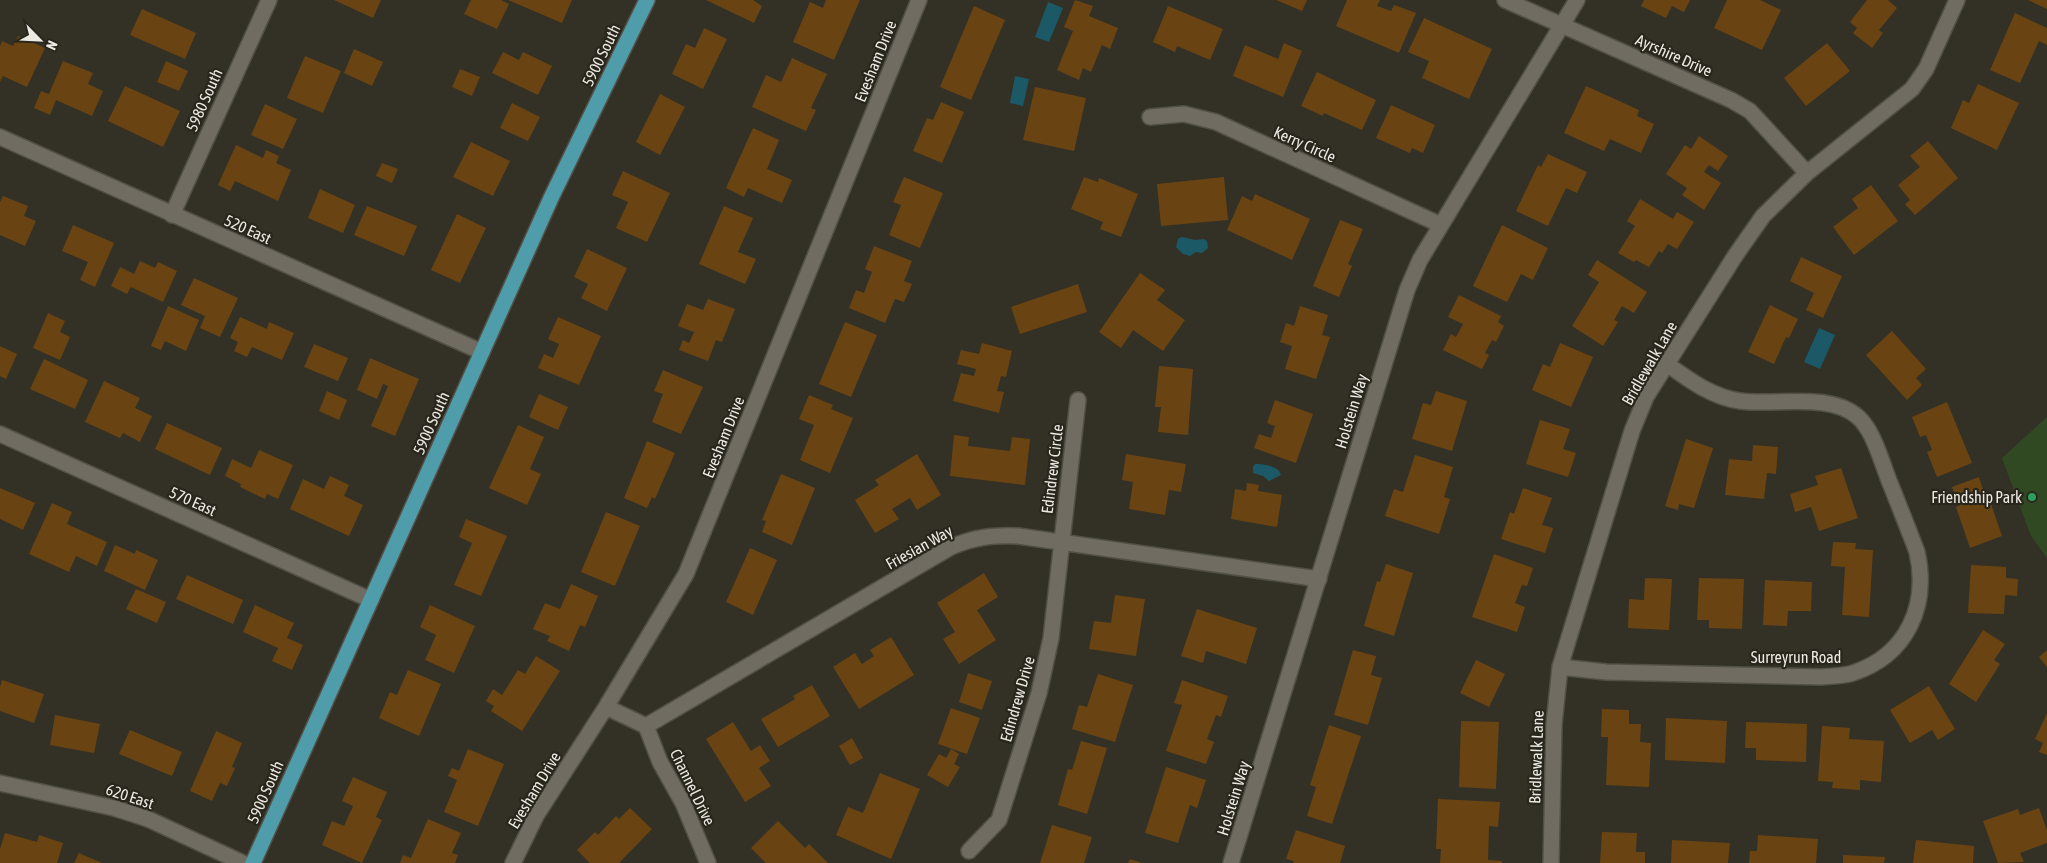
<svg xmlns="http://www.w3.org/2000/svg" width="2047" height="863" font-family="'Asap Condensed',sans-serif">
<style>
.green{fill:#314923}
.water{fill:#1c5967}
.building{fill:#694412}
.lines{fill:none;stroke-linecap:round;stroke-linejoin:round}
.minor-casing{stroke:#524f46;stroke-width:18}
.major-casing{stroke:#524f46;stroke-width:18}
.minor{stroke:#706c61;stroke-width:15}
.major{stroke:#4f9daa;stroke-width:15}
.leisure-dot{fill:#2e9e5b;stroke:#29261c;stroke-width:2}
.labels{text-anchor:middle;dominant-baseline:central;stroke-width:4.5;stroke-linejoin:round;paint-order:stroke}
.street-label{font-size:16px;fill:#edeae4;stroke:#29261c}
.poi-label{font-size:16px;fill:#edeae4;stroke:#29261c;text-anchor:end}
</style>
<rect width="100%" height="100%" fill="#333026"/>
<path class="green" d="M2047 417V558L2031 536 2002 458Z"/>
<path class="water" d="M1048 2 1063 8 1049 42 1035 37Z
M1015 76 1029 79 1023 106 1010 103Z
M1182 237 1195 240 1204 239 1207 241 1208 248 1202 253 1196 252 1190 256 1183 254 1176 247 1178 239Z
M1819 328 1835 335 1820 369 1804 362Z
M1255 464C1264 464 1279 466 1281 475L1269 481 1263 476 1253 473V467Z"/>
<path class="building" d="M334 0H381L373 18Z
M471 0H501L509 4 497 29 464 14Z
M508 0H572L562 23Z
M706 0H753L762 6 754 23Z
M826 0H860L834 60 793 42 810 2 823 8Z
M1075 0 1093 6 1089 16 1118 28 1110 49 1102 45 1091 72 1083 68 1079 80 1057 70 1073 31 1064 27Z
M1276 0H1307L1302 11Z
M1347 0H1380L1377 6 1391 11 1394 5 1416 13 1399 53 1336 26Z
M1644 0H1690L1684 12 1672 6 1666 18 1641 6Z
M1727 0H1760L1781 10 1762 50 1714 28Z
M1867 0H1888L1897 8 1879 30 1883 33 1872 48 1853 33 1857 28 1850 22Z
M2028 0H2047V9Z
M974 6 1005 20 971 100 940 87Z
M1168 6 1223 29 1210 60 1177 46 1175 52 1153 42Z
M142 9 196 33 185 59 130 35Z
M2015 13 2047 28V45L2039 41 2020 83 1990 70Z
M1424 18 1492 49 1469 99 1422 78 1429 61 1408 52Z
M704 28 727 39 703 89 672 74 686 44 695 48Z
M18 36 45 48 27 87 3 76 0 82V46L2 41 13 46Z
M1284 43 1302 51 1283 97 1233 76 1245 45 1278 59Z
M1827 43 1850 71 1806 106 1784 78Z
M354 49 383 62 372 86 344 73Z
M503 52 519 60 523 52 552 66 538 95 492 73Z
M305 56 341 71 323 113 287 98Z
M792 58 827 74 811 108 816 110 806 131 752 107 766 75 781 82Z
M63 61 93 73 88 84 103 91 92 116 56 100 50 115 34 108 41 91 49 94Z
M166 61 188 71 179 91 157 82Z
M460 69 480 77 472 96 452 87Z
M1317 72 1376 100 1362 130 1324 113 1323 116 1301 106Z
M1978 84 2019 103 1997 150 1951 128 1963 100 1969 103Z
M125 86 180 111 163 147 108 121Z
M1586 86 1639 110 1637 116 1654 124 1641 153 1610 139 1604 151 1564 133Z
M1035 87 1086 98 1074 151 1023 140Z
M660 94 685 107 660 155 636 142Z
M941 102 964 112 942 163 913 151 927 118 933 120Z
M512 103 540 117 528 141 500 128Z
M265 104 297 119 283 149 251 135Z
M1391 105 1435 125 1423 153 1412 148 1410 153 1376 138Z
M753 128 779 140 767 169 792 180 782 203 748 188 744 197 726 188Z
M1699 136 1728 156 1718 171 1709 165 1704 172 1721 183 1704 210 1682 195 1687 188 1666 174 1685 145 1691 149Z
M1928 141 1958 178 1915 215 1905 204 1910 200 1898 185 1920 167 1910 156Z
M471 142 510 161 493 196 453 177Z
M236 145 263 158 266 150 279 156 276 163 291 170 278 201 235 181 230 191 218 185Z
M1548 154 1587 172 1577 193 1566 188 1548 226 1516 211 1538 165 1541 167Z
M382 163 398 169 392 183 376 176Z
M623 171 670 193 647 242 616 228 628 202 612 195Z
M904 177 943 193 920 248 889 235 901 205 893 202Z
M1084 177 1098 182 1099 178 1138 194 1121 237 1100 229 1103 222 1071 209Z
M1224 177 1228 220 1161 226 1157 184Z
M1871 185 1898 221 1854 255 1833 227 1858 208 1852 199Z
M320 189 355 205 343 233 308 218Z
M1255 194 1310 219 1292 260 1227 230 1242 196 1252 201Z
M3 196 28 206 24 216 36 221 25 246 0 235V202Z
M1640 199 1673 219 1677 212 1694 222 1677 249 1668 244 1662 253 1659 251 1649 267 1636 260 1634 262 1618 253 1635 226 1627 221Z
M367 206 417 226 404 256 354 235Z
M724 206 753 218 738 252 756 259 745 284 699 264Z
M457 214 486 228 460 283 431 270Z
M1340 220 1363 229 1348 264 1352 266 1339 297 1313 286Z
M73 225 114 243 95 287 80 280 88 262 62 251Z
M1502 225 1548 248 1533 280 1521 274 1507 302 1473 286Z
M874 246 912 261 904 281 912 284 904 302 895 299 885 323 849 308 856 290 864 293 872 272 865 269Z
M587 249 627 268 607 311 581 298 588 284 574 277Z
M1801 257 1842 276 1823 318 1806 310 1814 293 1790 281Z
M1597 260 1647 292 1634 313 1622 306 1614 320 1618 322 1603 346 1572 326 1599 282 1588 275Z
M140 261 155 268 158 262 177 271 163 302 131 287 127 294 111 286 120 267 134 274Z
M1140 273 1165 290 1157 300 1185 320 1163 351 1133 330 1121 348 1099 332Z
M194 278 238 298 220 337 200 328 205 316 181 305Z
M1078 284 1087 312 1020 334 1011 307Z
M1459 295 1501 316 1498 322 1504 326 1496 342 1492 340 1485 353 1489 355 1482 369 1443 350 1451 334 1456 337 1463 324 1448 317Z
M708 299 735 309 722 342 716 340 708 361 679 350 683 340 689 343 694 332 678 326 687 304 703 310Z
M1770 305 1798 319 1789 338 1786 337 1774 364 1748 352Z
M168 306 199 320 186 351 165 341 161 350 151 346Z
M1300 306 1328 315 1322 335 1330 337 1316 379 1285 369 1292 346 1280 342 1286 323 1294 326Z
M48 313 65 321 60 332 70 337 60 360 33 348Z
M240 317 267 329 269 322 294 333 282 360 252 347 247 357 234 351 238 342 230 338Z
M558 317 601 336 579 385 538 368 544 354 553 358 559 344 548 339Z
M845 322 877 335 851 397 819 384Z
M1892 331 1926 369 1916 378 1922 385 1907 400 1866 355Z
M982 343 1012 351 1006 377 1001 376 997 391 1004 392 999 413 953 401 961 373 974 376 976 369 957 364 961 350 979 354Z
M1560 343 1593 357 1571 407 1532 390 1543 364 1550 367Z
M314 344 348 358 338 381 304 367Z
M0 346 17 354 6 379 0 376Z
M370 358 419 379 395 436 371 426 388 386 383 384 377 399 357 390Z
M44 359 88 380 75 409 30 389Z
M1159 366 1193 369 1188 435 1158 432 1161 407H1155Z
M663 370 703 387 681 434 652 422 663 394 654 391Z
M104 381 140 398 135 408 152 416 140 442 123 433 120 438 85 422Z
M327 391 347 400 339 420 319 411Z
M1436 391 1467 401 1452 451 1412 439 1423 403 1431 405Z
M539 394 568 407 558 430 529 417Z
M809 395 833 405 831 409 853 418 830 473 800 460 814 425 799 419Z
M1275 400 1313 414 1296 463 1254 448 1259 434 1271 438 1275 426 1267 423Z
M1947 402 1972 463 1937 477 1927 452 1932 450 1926 435 1920 437 1912 417Z
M1540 420 1570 429 1563 449 1576 453 1568 477 1526 464Z
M167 423 222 448 210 475 155 449Z
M518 425 544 437 530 469 541 474 527 505 489 488Z
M954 435 969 437 968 446 1010 451 1012 437 1030 439 1025 485 950 476Z
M1686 439 1713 448 1694 508 1679 504 1678 510 1665 506Z
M647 441 675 453 655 499 652 497 647 508 624 498Z
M1753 445 1778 447 1776 474 1767 473 1764 499 1725 495 1729 459 1752 461Z
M259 450 293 465 278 499 267 494 265 499 240 487 241 484 225 476 232 459 251 468Z
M917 454 941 495 917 510 910 498 892 509 899 519 875 533 855 500 879 485 875 480Z
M1126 454 1186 464 1181 492 1169 490 1165 515 1129 509 1133 482 1122 480Z
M1415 455 1453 467 1444 497 1450 499 1439 534 1385 516 1394 489 1403 492Z
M1841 468 1858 518 1819 531 1811 507 1795 512 1790 494 1818 485 1815 476Z
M781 474 815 488 792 545 762 532 766 521 762 520Z
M330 476 349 485 344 496 363 505 349 536 290 509 303 479 324 489Z
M1979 477 1985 496 1988 495 2002 536 1970 548 1956 507 1959 506 1952 487Z
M1247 483 1259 485 1258 491 1282 495 1277 527 1231 519 1235 489 1246 491Z
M0 488 35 503 23 530 0 519Z
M1523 488 1552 498 1542 525 1553 528 1545 553 1501 539 1510 512 1514 514Z
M52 503 72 512 67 524 107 542 97 566 76 556 69 572 29 554Z
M606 512 640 526 615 586 581 572Z
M466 519 507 536 481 596 454 585 472 543 459 537Z
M1833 542 1856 543 1855 549 1873 550 1869 617 1842 615 1845 567 1831 566Z
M115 545 135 554 136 550 158 560 145 590 104 571Z
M750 548 777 560 753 615 726 602Z
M1494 554 1533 568 1527 586 1522 585 1515 603 1525 607 1517 632 1472 617Z
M1386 564 1413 573 1394 636 1364 626 1377 581 1380 582Z
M1971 565 2006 567V578L2018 579 2017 596 2005 595 2004 614 1968 613Z
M984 573 998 597 977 610 996 640 959 664 943 639 955 632 937 603Z
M187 575 243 600 233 624 176 599Z
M1645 578 1672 579 1669 630 1628 628 1629 599 1644 600Z
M1699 578 1744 579 1742 629 1709 628V620H1697Z
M1765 580 1812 582 1811 611H1788L1787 626 1763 625Z
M571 584 598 596 585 627 580 625 569 651 547 641 550 636 533 629 545 603 560 609Z
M136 589 166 602 157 623 126 609Z
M1115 595 1145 599 1136 656 1089 649 1094 621 1111 623Z
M255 605 294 623 287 638 303 645 292 670 272 661 278 648 243 632Z
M430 605 475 626 454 673 425 660 436 635 420 627Z
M1197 609 1257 628 1246 664 1206 651 1203 663 1181 656Z
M1983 630 2005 644 1994 660 2000 664 1976 702 1949 684Z
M891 637 914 675 859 709 833 667 855 653 862 664 874 656 870 650Z
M1353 650 1376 656 1371 675 1382 678 1368 725 1334 715Z
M2047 650V667L2039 657Z
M536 656 560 671 522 731 491 711 494 706 486 701 493 689 502 695 518 670 525 674Z
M1476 660 1505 674 1489 707 1460 693Z
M408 670 441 684 419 736 379 718 390 692 397 695Z
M968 673 992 681 982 710 959 702Z
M1098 674 1133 685 1115 742 1072 729 1079 705 1087 707Z
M2 680 44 694 34 723 0 711V687Z
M1182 680 1228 696 1221 717 1216 715 1207 739 1214 742 1206 764 1166 751 1182 705 1174 703Z
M812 685 830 716 778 747 761 719 795 699 793 696Z
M1929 686 1955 729 1938 740 1932 730 1910 743 1890 710Z
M951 708 980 718 967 754 938 744Z
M1602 709 1629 710V724H1641L1640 742 1651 743 1649 787 1606 785 1608 737H1601Z
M2047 713V755L2039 752 2043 743 2035 739Z
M55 715 100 724 94 753 50 745Z
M1666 718 1727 721 1725 763 1665 760Z
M1461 721 1499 722 1496 789 1459 787Z
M733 722 751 751 760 745 770 761 759 768 771 786 745 802 706 739Z
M1746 722 1807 724 1806 762 1756 760V748H1745Z
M1329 725 1361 736 1332 824 1307 816 1316 787 1310 785Z
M1822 726 1850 728 1849 739 1884 741 1881 782 1860 780V790L1832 788 1833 782 1818 781Z
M130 730 182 752 172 776 119 754Z
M216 731 242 743 232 767 235 768 227 786 220 783 212 801 190 791Z
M852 738 863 758 850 765 839 746Z
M1081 741 1107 748 1087 814 1058 805 1068 769 1072 770Z
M468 749 504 764 478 826 444 812 457 780 448 776 452 768 459 771Z
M951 749 959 754 954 764 960 767 948 787 927 775 939 754 946 758Z
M1166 767 1206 780 1197 808 1190 805 1178 843 1145 833Z
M880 773 920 789 891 859 836 835 848 807 863 813Z
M353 777 387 792 376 817 382 820 362 863 322 845 332 821 344 826 353 806 342 801Z
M1438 799 1500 802 1498 827 1489 826 1488 860 1502 861V863H1440L1441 849H1436Z
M630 808 652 829 619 863H590L577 850 595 832 598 835 616 816 619 819Z
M2039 808 2047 830V843L2020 853 2024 862 1998 863 1983 821 2018 809 2020 815Z
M428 819 461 833 452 853 458 855 455 863H400L403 855 411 858Z
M778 821 805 848 809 844 828 863H766L751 848Z
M1052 825 1092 837 1084 863H1040Z
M1296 830 1345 846 1340 863H1293L1294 861 1286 859Z
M1602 832 1637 833 1636 852H1645V863H1600Z
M5 833 37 842 39 835 63 843 57 863H0V849Z
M1758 835 1818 839 1816 863H1749L1750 851H1757Z
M1672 840 1730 843 1728 863H1671Z
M1916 840 1974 846 1973 863H1913Z
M79 853 102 863H74Z
M1843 855 1885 857 1884 863H1843Z
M1130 859 1142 863H1128Z"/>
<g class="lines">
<defs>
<path id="minor" d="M1505 0 1731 100 1750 111 1807 173
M1150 117 1184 114 1216 122 1441 225
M0 137 482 352
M172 215 269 0
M0 434 371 600
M1560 667 1606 672 1822 677C1832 676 1843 676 1853 673 1907 655 1929 606 1917 552 1908 528 1898 503 1888 478 1881 460 1873 430 1858 417 1830 392 1776 406 1740 401 1712 397 1689 380 1667 364
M606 707 646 726 951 547C975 537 992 535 1018 536L1319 579
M646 726 660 762 683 803 708 863
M0 783 114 808 148 819 243 863
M969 851 999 820 1039 693 1051 638 1078 400
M513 863 536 816 606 707 686 574 919 0
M1231 863 1407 290 1420 260 1577 0
M1551 863 1554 724 1560 667 1632 431 1646 397 1735 256 1763 216 1807 173 1912 89 1926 69 1957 0"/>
<path id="major" d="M253 863 551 198 647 0"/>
</defs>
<use href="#minor" class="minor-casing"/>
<use href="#major" class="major-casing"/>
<use href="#minor" class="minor"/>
<use href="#major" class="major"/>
</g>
<circle class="leisure-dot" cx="2032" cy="497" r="5"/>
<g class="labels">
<g class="street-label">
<text transform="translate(601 55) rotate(-64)">5900 South</text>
<text transform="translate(1674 55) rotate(24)">Ayrshire Drive</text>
<text transform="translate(875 61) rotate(-68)">Evesham Drive</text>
<text transform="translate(204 100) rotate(-66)">5980 South</text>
<text transform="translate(1305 144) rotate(24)">Kerry Circle</text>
<text transform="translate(248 229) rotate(24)">520 East</text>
<text transform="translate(1649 363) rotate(-60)">Bridlewalk Lane</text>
<text transform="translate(1351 411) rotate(-73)">Holstein Way</text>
<text transform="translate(431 423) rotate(-66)">5900 South</text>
<text transform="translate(723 437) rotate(-68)">Evesham Drive</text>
<text transform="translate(1052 469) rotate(-83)">Edindrew Circle</text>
<text transform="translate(193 501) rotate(24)">570 East</text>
<text transform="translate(919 547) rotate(-29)">Friesian Way</text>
<text x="1796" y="657">Surreyrun Road</text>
<text transform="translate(1017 699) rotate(-74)">Edindrew Drive</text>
<text transform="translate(1536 757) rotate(-88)">Bridlewalk Lane</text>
<text transform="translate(693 787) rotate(64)">Channel Drive</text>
<text transform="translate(534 790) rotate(-59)">Evesham Drive</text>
<text transform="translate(265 792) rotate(-66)">5900 South</text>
<text transform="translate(130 796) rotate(18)">620 East</text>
<text transform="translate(1233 798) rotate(-73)">Holstein Way</text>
</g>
<g class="poi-label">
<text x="2022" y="497">Friendship Park</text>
</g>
</g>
<g transform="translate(40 40) rotate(114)" stroke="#29261c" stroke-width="4" paint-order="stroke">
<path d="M0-4L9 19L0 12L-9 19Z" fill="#edeae4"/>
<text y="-8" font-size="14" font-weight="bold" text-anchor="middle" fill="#edeae4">N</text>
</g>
</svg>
